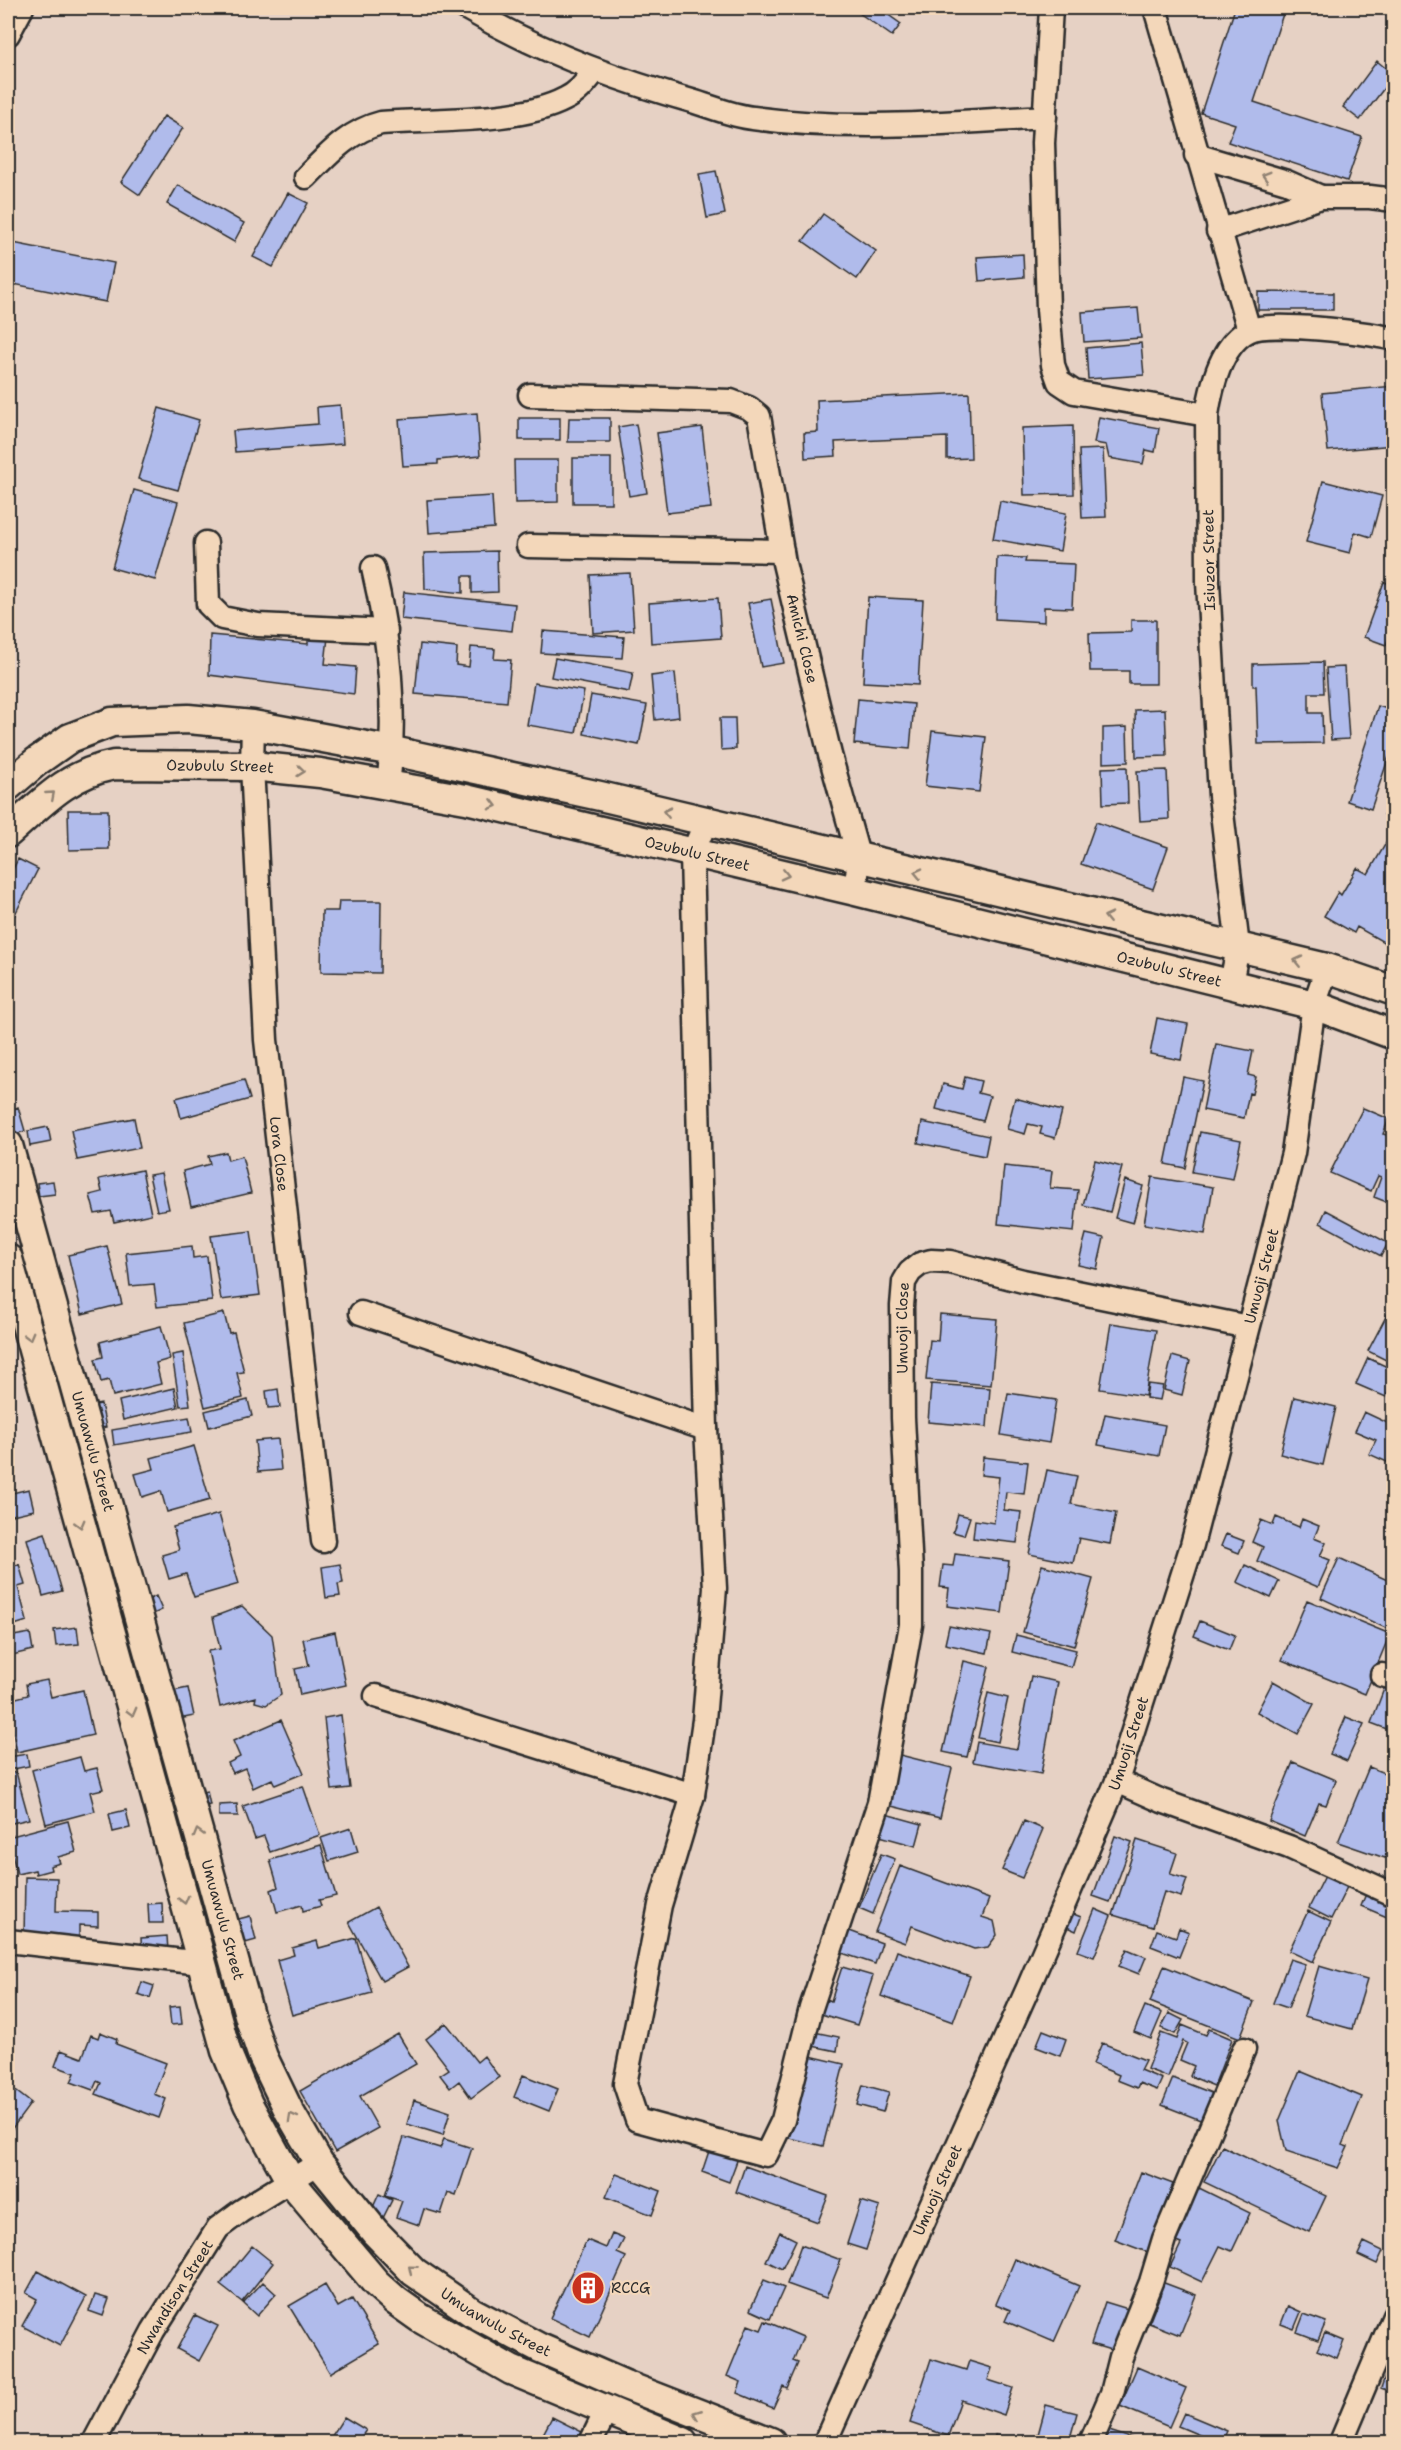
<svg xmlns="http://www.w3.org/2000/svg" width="1401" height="2450" font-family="'Shantell Sans',sans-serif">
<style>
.building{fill:#b0bbeb;stroke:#2b2b2b;stroke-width:1.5}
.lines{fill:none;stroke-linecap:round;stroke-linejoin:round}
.minor-casing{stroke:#2b2b2b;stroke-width:27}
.major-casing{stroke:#2b2b2b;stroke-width:33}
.minor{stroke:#f3d7ba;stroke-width:22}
.major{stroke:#f3d7ba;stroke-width:28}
.oneway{stroke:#8f8172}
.labels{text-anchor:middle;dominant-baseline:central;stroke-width:4.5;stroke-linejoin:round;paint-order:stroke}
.street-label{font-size:15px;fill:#2b2b2b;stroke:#f3d7ba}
.poi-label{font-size:15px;fill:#2b2b2b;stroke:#f3d7ba;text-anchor:start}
</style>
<rect width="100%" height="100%" fill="#e6d1c4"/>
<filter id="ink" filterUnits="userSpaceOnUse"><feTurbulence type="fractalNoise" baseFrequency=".0167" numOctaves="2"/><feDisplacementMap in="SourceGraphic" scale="12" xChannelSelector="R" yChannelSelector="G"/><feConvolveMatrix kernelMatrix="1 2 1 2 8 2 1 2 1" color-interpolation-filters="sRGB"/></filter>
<g filter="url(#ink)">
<path class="building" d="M852 8H885L883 11 901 24 892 36Z
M1235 8H1285L1254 102 1362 137 1347 181 1228 142 1235 124 1201 113Z
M1378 8H1394V20Z
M1377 61 1394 75 1360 120 1343 107Z
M164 116 183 128 140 195 121 182Z
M716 171 725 214 707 218 699 174Z
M178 185 244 223 234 242 167 204Z
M288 193 308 203 273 267 253 257Z
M823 214 876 251 857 279 803 241Z
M13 243 114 263 106 302 8 283Z
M1023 254 1024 277 979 281 977 257Z
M1258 292 1333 293V310H1258Z
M1138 308 1141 338 1084 342 1082 312Z
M1141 343 1144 375 1088 379 1086 348Z
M1394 386V445L1328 451 1322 393Z
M969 393 971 458 947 459V437L835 442 836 456 805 458 804 433 818 432 817 400Z
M340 405 343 444 235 452 233 431 318 424 317 407Z
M159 408 199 420 178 490 138 479Z
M477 413 480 456 438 460V464L403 466 399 419Z
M1099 417 1159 428 1155 452 1146 450 1143 464 1109 458 1106 445 1094 443Z
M519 418H560V440H519Z
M569 418H610V442H568Z
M636 424 647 493 629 496 618 427Z
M1073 426 1074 494 1024 495 1022 428Z
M702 427 711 508 667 513 657 433Z
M1103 449 1106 517 1082 518 1079 450Z
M573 458H611V503H573Z
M514 460H558V502L515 503Z
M1323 481 1382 496 1371 537 1355 532 1350 553 1306 542Z
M134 490 178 502 155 580 112 568Z
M492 496 494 528 429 533 427 500Z
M1000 501 1066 513 1060 551 993 539Z
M497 551 498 592 472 593V576H463V593L425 589 424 553Z
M997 557 1026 558 1025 562 1074 564 1072 608 1044 607V622L995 619Z
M630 573 634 630 593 633 590 575Z
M1384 582 1394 585V623L1386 645 1364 637Z
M404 592 515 604 512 631 401 619Z
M868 597 923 600 918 685 863 682Z
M718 598 721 638 651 643 649 603Z
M771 599 784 663 761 667 748 603Z
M1131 620H1156V684H1129V671H1090L1089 633 1131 632Z
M543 631 624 637 622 658 541 653Z
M210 635 308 644V635L328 637 325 664 356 667 354 694 209 675Z
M420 644 457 648 456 665 469 667 471 647 495 649 494 659 511 660 507 702 415 694Z
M555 658 633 673 629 692 551 677Z
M1323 662 1324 693H1309V713H1322L1323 743 1258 744 1256 686H1253V664Z
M1344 667 1349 739 1331 740 1326 668Z
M675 673 679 717 655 720 651 676Z
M534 683 584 691 576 733 527 725Z
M591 695 647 705 639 745 584 734Z
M858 699 914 704 910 749 854 744Z
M1378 706 1394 711V742L1371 809 1347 801Z
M1165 709 1167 756 1136 757 1135 710Z
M720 718H735L736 749 721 750Z
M1127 727 1128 762 1103 763V728Z
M932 731 986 737 979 792 925 786Z
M1127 767 1128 803 1103 804 1102 768Z
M1167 770 1169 819 1140 821 1137 771Z
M1394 787V817L1384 814Z
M68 810H108L109 849 69 850Z
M1096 822 1168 847 1153 889 1081 864Z
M1386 843 1394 848V948L1357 927 1354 933 1324 916 1338 892 1341 895 1357 868 1368 874Z
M18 859 38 869 8 928V879Z
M339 901H381L380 973 321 972 322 911H338Z
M1157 1018 1188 1024 1181 1060 1150 1054Z
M1216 1044 1253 1051 1248 1075 1256 1077 1252 1094 1249 1093 1244 1118 1203 1110Z
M965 1077 981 1081 978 1093 990 1096 983 1121 936 1109 943 1084 962 1089Z
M1183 1077 1203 1081 1185 1168 1165 1164Z
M244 1080 250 1099 181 1118 176 1098Z
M1015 1098 1062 1111 1055 1138 1040 1134 1042 1127 1028 1124 1025 1134 1007 1129Z
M18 1107 25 1131 9 1136 8 1111Z
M1363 1108 1389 1119 1383 1134 1394 1137V1205L1374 1197 1381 1177 1378 1176 1371 1191 1330 1173Z
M134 1118 140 1148 77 1160 71 1130Z
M922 1122 989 1136 985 1156 918 1143Z
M48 1127 51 1142 30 1146 28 1131Z
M1200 1132 1241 1140 1233 1179 1192 1172Z
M226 1152 228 1160 242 1156 251 1193 191 1207 183 1171 210 1164 208 1156Z
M1095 1160 1122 1167 1110 1212 1083 1205Z
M1004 1166 1052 1171 1050 1188 1078 1190 1074 1232 998 1224Z
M142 1170 151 1214 114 1222 111 1211 95 1214 90 1195 102 1192 99 1179Z
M161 1173 169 1209 157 1211 149 1175Z
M1152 1177 1213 1187 1205 1234 1144 1224Z
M1125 1180 1143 1186 1133 1223 1115 1218Z
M53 1181 55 1194 39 1196 37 1183Z
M1326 1210 1388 1243 1381 1256 1320 1223Z
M251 1231 260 1295 221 1300 211 1236Z
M1086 1234 1104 1238 1097 1269 1078 1265Z
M107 1246 122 1304 82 1314 68 1255Z
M192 1246 193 1258 207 1256 212 1301 157 1307 154 1284 130 1286 126 1253Z
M1390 1309 1394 1311V1364L1368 1351Z
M224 1313 229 1333 234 1332 244 1372 237 1373 243 1398 205 1407 184 1323Z
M940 1314 997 1319 991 1385 926 1380 930 1340 938 1341Z
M1111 1323 1156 1330 1145 1396 1100 1389Z
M161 1326 170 1359 156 1363 161 1384 113 1396 109 1380 101 1382 95 1359 103 1357 100 1342Z
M183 1353 190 1405 180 1406 172 1355Z
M1172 1356 1190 1361 1182 1395 1164 1390Z
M1368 1358 1394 1370V1394L1388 1392 1386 1397 1356 1384Z
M931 1384 990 1388 987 1427 928 1422Z
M1148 1384 1163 1386 1160 1400 1146 1398Z
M174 1388 178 1407 123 1420 119 1401Z
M278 1389 280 1407 268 1408 266 1391Z
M1008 1393 1056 1400 1049 1443 1001 1435Z
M1294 1397 1336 1407 1323 1465 1280 1454Z
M248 1400 252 1416 209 1427 205 1411Z
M101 1404 106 1427 94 1430 89 1406Z
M1364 1412 1394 1426V1465L1369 1454 1376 1440 1355 1431Z
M1105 1414 1165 1425 1159 1456 1098 1445Z
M189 1417 192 1432 114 1445 112 1430Z
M278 1439 281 1470 258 1472 255 1441Z
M194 1446 210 1500 167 1512 161 1491 142 1497 135 1474 154 1469 151 1458Z
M983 1457 1028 1462 1024 1494 1006 1492 1004 1510 1021 1512 1017 1543 973 1538 975 1520 994 1523 999 1477 981 1475Z
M1047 1470 1077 1476 1071 1504 1116 1513 1110 1544 1079 1538 1073 1563 1029 1554Z
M29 1489 34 1510 8 1516V1494Z
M219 1514 239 1584 194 1597 186 1574 169 1579 162 1555 179 1550 173 1527Z
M958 1514 970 1517 964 1535 953 1532Z
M1276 1517 1299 1527 1302 1519 1319 1526 1314 1538 1326 1543 1320 1556 1330 1560 1318 1587 1257 1561 1263 1547 1252 1542 1261 1520 1273 1525Z
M45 1533 62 1591 43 1596 27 1539Z
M1226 1534 1244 1541 1239 1553 1221 1546Z
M955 1554 1009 1561 1002 1613 947 1606 949 1588 940 1587 943 1565 953 1566Z
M1339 1558 1394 1583 1392 1631 1321 1598Z
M19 1564 25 1585 18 1587 27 1621 8 1627V1568Z
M340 1564 343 1583 338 1584 340 1596 326 1598 322 1567Z
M1042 1565 1093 1579 1074 1646 1023 1632Z
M1245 1565 1279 1581 1271 1598 1237 1582Z
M156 1596 162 1610 147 1617 142 1603Z
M1307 1600 1390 1634 1365 1694 1282 1660Z
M242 1606 272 1635 281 1695 266 1705 255 1702 256 1697 220 1707 208 1651 220 1649 213 1617Z
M1200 1621 1235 1635 1229 1650 1194 1636Z
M949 1626 991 1634 987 1653 945 1644Z
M77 1627 79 1644 56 1646 54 1630Z
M335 1632 346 1685 300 1695 295 1669 309 1666 303 1639Z
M30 1633 33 1650 8 1656V1637Z
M1016 1635 1076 1650 1071 1667 1012 1652Z
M964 1661 989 1667 967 1757 943 1752Z
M1031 1676 1058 1682 1041 1774 973 1762 977 1742 1017 1749Z
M47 1680 51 1697 83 1690 93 1735 17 1752 8 1711V1700L28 1695 26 1684Z
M1273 1681 1314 1704 1298 1734 1257 1712Z
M1387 1681 1394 1684 1392 1731 1371 1723Z
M188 1688 194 1716 179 1719 173 1691Z
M988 1693 1008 1698 998 1742 978 1738Z
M341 1715 350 1788 332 1790 324 1718Z
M1346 1717 1364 1724 1347 1761 1330 1754Z
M281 1720 304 1773 275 1785 272 1779 253 1788 245 1768 233 1773 228 1763 240 1757 233 1741Z
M27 1754 29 1766 8 1770V1757Z
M896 1754 952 1768 940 1818 879 1803Z
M80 1757 84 1771 97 1768 103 1789 90 1792 95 1811 46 1824 32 1770Z
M1293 1762 1336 1780 1326 1805 1319 1803 1305 1836 1269 1821Z
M1369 1767 1394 1777V1837L1385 1858 1338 1842Z
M16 1772 29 1819 8 1824V1774Z
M303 1786 320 1835 270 1852 264 1836 255 1839 243 1806Z
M207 1791 210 1805 197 1808 195 1794Z
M237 1804 238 1816H219V1805Z
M126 1810 130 1828 113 1832 109 1814Z
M882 1813 922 1824 916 1846 876 1835Z
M68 1821 76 1852 58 1857 60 1863 50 1866 51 1870 36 1874 35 1870 17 1874 8 1837Z
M1024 1821 1043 1829 1022 1878 1002 1870Z
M351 1828 358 1852 329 1861 321 1838Z
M1115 1836 1132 1842 1110 1902 1093 1896Z
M1137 1840 1177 1853 1170 1874 1187 1879 1181 1897 1164 1892 1153 1927 1113 1915Z
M321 1845 336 1896 319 1900 321 1906 303 1911 302 1905 277 1912 271 1890 278 1887 270 1860Z
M881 1854 895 1859 873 1914 859 1908Z
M900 1866 989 1899 982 1917 994 1921 997 1935 988 1947 974 1949 912 1926 905 1943 875 1932Z
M1327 1872 1349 1883 1331 1919 1309 1908Z
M25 1877 57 1878 56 1911 98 1912V1926L79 1925V1939L24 1938Z
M1368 1889 1394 1901 1387 1917 1361 1906Z
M162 1903 163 1923H149L148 1904Z
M376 1907 408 1967 382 1981 349 1922Z
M1095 1909 1111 1916 1094 1957 1078 1951Z
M1066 1911 1081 1917 1076 1931 1060 1924Z
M1308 1911 1331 1922 1313 1962 1289 1951Z
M250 1916 256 1940 238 1945 231 1921Z
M1179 1928 1189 1932 1179 1957 1151 1946 1157 1930 1176 1937Z
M847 1930 882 1943 875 1964 839 1952Z
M167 1936 168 1951 142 1953 141 1938Z
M356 1938 372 1993 292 2015 277 1960 294 1955 292 1948 317 1941 319 1948Z
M1127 1949 1146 1957 1139 1974 1119 1966Z
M897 1951 970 1976 953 2022 881 1996Z
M1290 1959 1305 1964 1288 2008 1273 2003Z
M1164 1966 1254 2002 1240 2038 1150 2002Z
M1319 1966 1367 1980 1352 2029 1304 2016Z
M842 1967 873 1976 857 2025 821 2014 825 1999 831 2001Z
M142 1982 154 1986 150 1998 138 1994Z
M180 2006 182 2024 171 2025 169 2007Z
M1145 2006 1162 2013 1151 2039 1134 2032Z
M1169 2013 1183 2020 1175 2034 1161 2028Z
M446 2023 477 2062 484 2056 499 2077 471 2098 459 2081 450 2088 440 2075 449 2069 426 2039Z
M1182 2025 1206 2035 1209 2029 1232 2039 1214 2086 1190 2076 1194 2066 1180 2060 1187 2043 1183 2041 1168 2077 1147 2069 1161 2033 1177 2039Z
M1043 2030 1066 2039 1060 2056 1036 2047Z
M809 2031 839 2037 837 2051 807 2045Z
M100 2032 117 2039 116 2044 166 2063 154 2094 166 2099 159 2118 96 2094 101 2083 97 2081 93 2090 71 2082 75 2073 55 2066 61 2050 82 2058 91 2035 98 2038Z
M398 2034 416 2064 360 2096 378 2128 335 2152 300 2091Z
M1102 2043 1145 2060 1140 2070 1162 2079 1157 2090 1139 2083 1137 2088 1117 2080 1119 2075 1093 2064Z
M810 2056 844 2064 823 2146 789 2138Z
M1300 2071 1362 2097 1342 2145 1348 2147 1338 2168 1286 2151 1279 2121Z
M523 2075 558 2089 549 2111 514 2097Z
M1173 2078 1214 2094 1203 2121 1162 2105Z
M8 2085 31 2103 8 2134Z
M863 2085 889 2092 883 2112 857 2105Z
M414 2100 450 2112 443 2135 407 2124Z
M404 2137 440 2148 444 2139 472 2148 456 2196 448 2193 441 2214 424 2209 419 2225 396 2217 402 2201 385 2196Z
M1222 2146 1326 2196 1309 2232 1204 2182Z
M710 2148 738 2158 729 2182 702 2172Z
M745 2166 828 2196 818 2222 736 2192Z
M1141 2172 1173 2184 1147 2252 1115 2240Z
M616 2174 661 2191 652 2215 606 2197Z
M1197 2187 1250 2213 1232 2251 1220 2246 1202 2282 1170 2267 1181 2244 1176 2242 1184 2226 1179 2224Z
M379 2194 392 2200 381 2222 369 2216Z
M861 2201 880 2207 866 2250 847 2244Z
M780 2232 796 2240 782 2269 766 2261Z
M612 2234 624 2239 617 2253 626 2257 590 2337 550 2318 587 2240 606 2248Z
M1364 2242 1383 2251 1377 2264 1358 2255Z
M801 2245 841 2260 826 2298 787 2284Z
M252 2246 273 2263 242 2302 220 2285Z
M1015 2259 1079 2286 1054 2342 1005 2321 1010 2310 996 2304Z
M38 2271 86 2297 60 2346 22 2326 37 2299 26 2293Z
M764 2280 784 2288 770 2319 750 2310Z
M1159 2281 1196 2295 1180 2335 1149 2323 1161 2293 1155 2291Z
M263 2282 276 2294 257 2316 243 2303Z
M325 2285 338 2307 352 2299 379 2344 330 2373 289 2306Z
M95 2295 109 2299 103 2316 89 2311Z
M1105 2302 1128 2309 1114 2351 1091 2344Z
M1288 2306 1301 2312 1294 2329 1281 2324Z
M1304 2314 1326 2322 1318 2340 1297 2332Z
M195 2315 218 2326 199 2361 177 2349Z
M765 2321 803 2337 793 2361 798 2363 787 2388 783 2386 773 2408 737 2393 741 2382 727 2376 748 2325 761 2330Z
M1325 2333 1344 2341 1337 2358 1317 2350Z
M931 2359 966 2370 969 2361 992 2368 988 2380 1013 2388 1004 2415 961 2400 948 2436 910 2423Z
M1137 2367 1186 2388 1169 2427 1120 2406Z
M1387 2371 1394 2373V2393L1381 2388Z
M1046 2405 1077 2413 1069 2442H1036Z
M1184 2413 1227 2431 1222 2442H1216L1178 2426Z
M344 2417 366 2430 358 2442H328Z
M552 2417 584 2433 579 2442H544L540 2440Z
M1103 2429 1143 2442H1098Z
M995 2435 1023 2442H993Z"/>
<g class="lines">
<defs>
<g id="minor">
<path d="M466 8C537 50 613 79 692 101 712 107 733 116 753 118 850 131 948 123 1045 117"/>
<path d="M1051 8 1043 143 1048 309 1053 365 1059 382 1074 392 1207 415"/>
<path d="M1155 8 1249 330"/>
<path d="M8 34 22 8"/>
<path d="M1196 155 1287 182 1321 197"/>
<path d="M306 177C329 154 349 131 381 123 432 119 520 123 565 99 578 93 586 82 595 71"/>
<path d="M1218 231 1321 197H1370L1394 200"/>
<path id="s1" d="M530 395 731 401 749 408 759 416 784 563 830 755 859 859 855 891"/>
<path d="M206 543 208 604 222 618 258 625 386 631"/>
<path d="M528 546 782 551"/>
<path d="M373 568C389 635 397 716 388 785"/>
<path id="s2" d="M253 725 252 766 266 1040 323 1541"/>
<path id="s3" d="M706 822 692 854 706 1429 715 1588 704 1720 693 1795 660 1905 625 2084 637 2120 766 2155 783 2120 811 2008 879 1803 911 1625V1572L903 1418 902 1306 904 1282 910 1272 920 1264 931 1261 950 1262 1023 1281 1248 1327"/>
<path d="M1231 984 1238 947 1220 796 1208 582 1207 415C1211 388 1221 345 1248 331 1269 320 1368 333 1394 339"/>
<path d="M361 1313 706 1429"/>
<path d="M1382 1675 1394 1678"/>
<path d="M376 1696 693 1795"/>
<path d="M1117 1781 1162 1801 1289 1847 1394 1895"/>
<path d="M8 1941 201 1963"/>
<path id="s4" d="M94 2442 153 2331 218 2228 241 2211 319 2163"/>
<path d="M591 2442 606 2411"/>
<path id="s5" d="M825 2442 1028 1988 1117 1781 1192 1545 1265 1264 1293 1153 1314 1005 1327 968"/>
<path d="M1091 2442 1112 2393 1121 2357 1151 2282 1164 2239 1244 2049"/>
<path d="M1341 2442 1394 2316"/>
</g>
<g id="major">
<path d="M8 786 36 762 70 738 112 722 188 719 253 725 393 751 600 796 1327 968 1394 991"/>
<path id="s6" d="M8 833C42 803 67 774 114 765L252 766 320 773 466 799 855 891 1314 1005 1394 1035"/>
<path id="s7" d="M8 1145 251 2022 263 2057 289 2111 319 2163 375 2232 414 2272 472 2312 540 2348 625 2385 771 2442"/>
<path d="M8 1259 226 2051 248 2104 291 2182 376 2283 396 2301 420 2318 511 2370 683 2442"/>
</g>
</defs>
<use href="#minor" class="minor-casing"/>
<use href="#major" class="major-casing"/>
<use href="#minor" class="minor"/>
<use href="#major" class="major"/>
</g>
<defs><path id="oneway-chevron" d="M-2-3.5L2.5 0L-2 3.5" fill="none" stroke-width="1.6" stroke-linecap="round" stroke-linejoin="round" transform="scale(1.5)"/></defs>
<g class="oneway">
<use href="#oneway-chevron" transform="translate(1266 176) rotate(-164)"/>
<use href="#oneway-chevron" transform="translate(301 771) rotate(6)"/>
<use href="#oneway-chevron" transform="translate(51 795) rotate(-41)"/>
<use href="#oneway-chevron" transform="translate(493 805) rotate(14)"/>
<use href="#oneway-chevron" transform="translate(667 812) rotate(-167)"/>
<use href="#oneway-chevron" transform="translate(918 873) rotate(-167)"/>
<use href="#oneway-chevron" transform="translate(785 875) rotate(13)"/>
<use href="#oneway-chevron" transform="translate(1108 917) rotate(-167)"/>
<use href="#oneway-chevron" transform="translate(1298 961) rotate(-167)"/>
<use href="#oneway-chevron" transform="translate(29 1336) rotate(75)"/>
<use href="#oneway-chevron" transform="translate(80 1524) rotate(75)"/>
<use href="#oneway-chevron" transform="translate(132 1712) rotate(75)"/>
<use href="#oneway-chevron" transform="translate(198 1833) rotate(-106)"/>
<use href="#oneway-chevron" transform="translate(184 1900) rotate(75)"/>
<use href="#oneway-chevron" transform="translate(292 2117) rotate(-119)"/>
<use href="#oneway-chevron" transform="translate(412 2269) rotate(-140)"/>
<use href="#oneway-chevron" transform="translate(697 2414) rotate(-158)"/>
</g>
</g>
<defs>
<symbol id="building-disc" viewBox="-11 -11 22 22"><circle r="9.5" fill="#c8321e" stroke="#f3d7ba"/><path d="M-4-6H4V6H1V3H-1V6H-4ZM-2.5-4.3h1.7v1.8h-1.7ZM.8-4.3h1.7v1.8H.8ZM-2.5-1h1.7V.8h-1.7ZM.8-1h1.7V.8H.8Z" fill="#fff"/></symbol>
</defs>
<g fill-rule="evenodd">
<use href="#building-disc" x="569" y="2269" width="38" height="38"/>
</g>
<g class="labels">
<g class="street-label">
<text transform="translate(1209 560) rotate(-91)">Isiuzor Street</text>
<text stroke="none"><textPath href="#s1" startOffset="460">Amichi Close</textPath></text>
<text stroke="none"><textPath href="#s6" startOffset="234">Ozubulu Street</textPath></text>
<text stroke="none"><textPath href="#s6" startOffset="720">Ozubulu Street</textPath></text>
<text stroke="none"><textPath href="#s6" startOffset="1206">Ozubulu Street</textPath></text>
<text stroke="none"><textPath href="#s2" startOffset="430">Lora Close</textPath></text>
<text stroke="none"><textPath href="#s5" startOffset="1248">Umuoji Street</textPath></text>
<text stroke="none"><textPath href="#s3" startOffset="2295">Umuoji Close</textPath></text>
<text stroke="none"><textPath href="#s7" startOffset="318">Umuawulu Street</textPath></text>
<text stroke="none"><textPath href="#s5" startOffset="762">Umuoji Street</textPath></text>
<text stroke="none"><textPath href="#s7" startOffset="804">Umuawulu Street</textPath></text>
<text stroke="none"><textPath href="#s5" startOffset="276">Umuoji Street</textPath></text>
<text stroke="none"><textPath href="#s4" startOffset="166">Nwandison Street</textPath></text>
<text stroke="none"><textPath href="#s7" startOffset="1308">Umuawulu Street</textPath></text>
</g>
<g class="poi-label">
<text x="611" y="2288">RCCG</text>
</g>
</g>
<rect width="1401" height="2450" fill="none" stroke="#f3d7ba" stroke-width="30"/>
<rect x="15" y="15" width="1371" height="2420" fill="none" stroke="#2b2b2b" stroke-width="2" filter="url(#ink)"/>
</svg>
